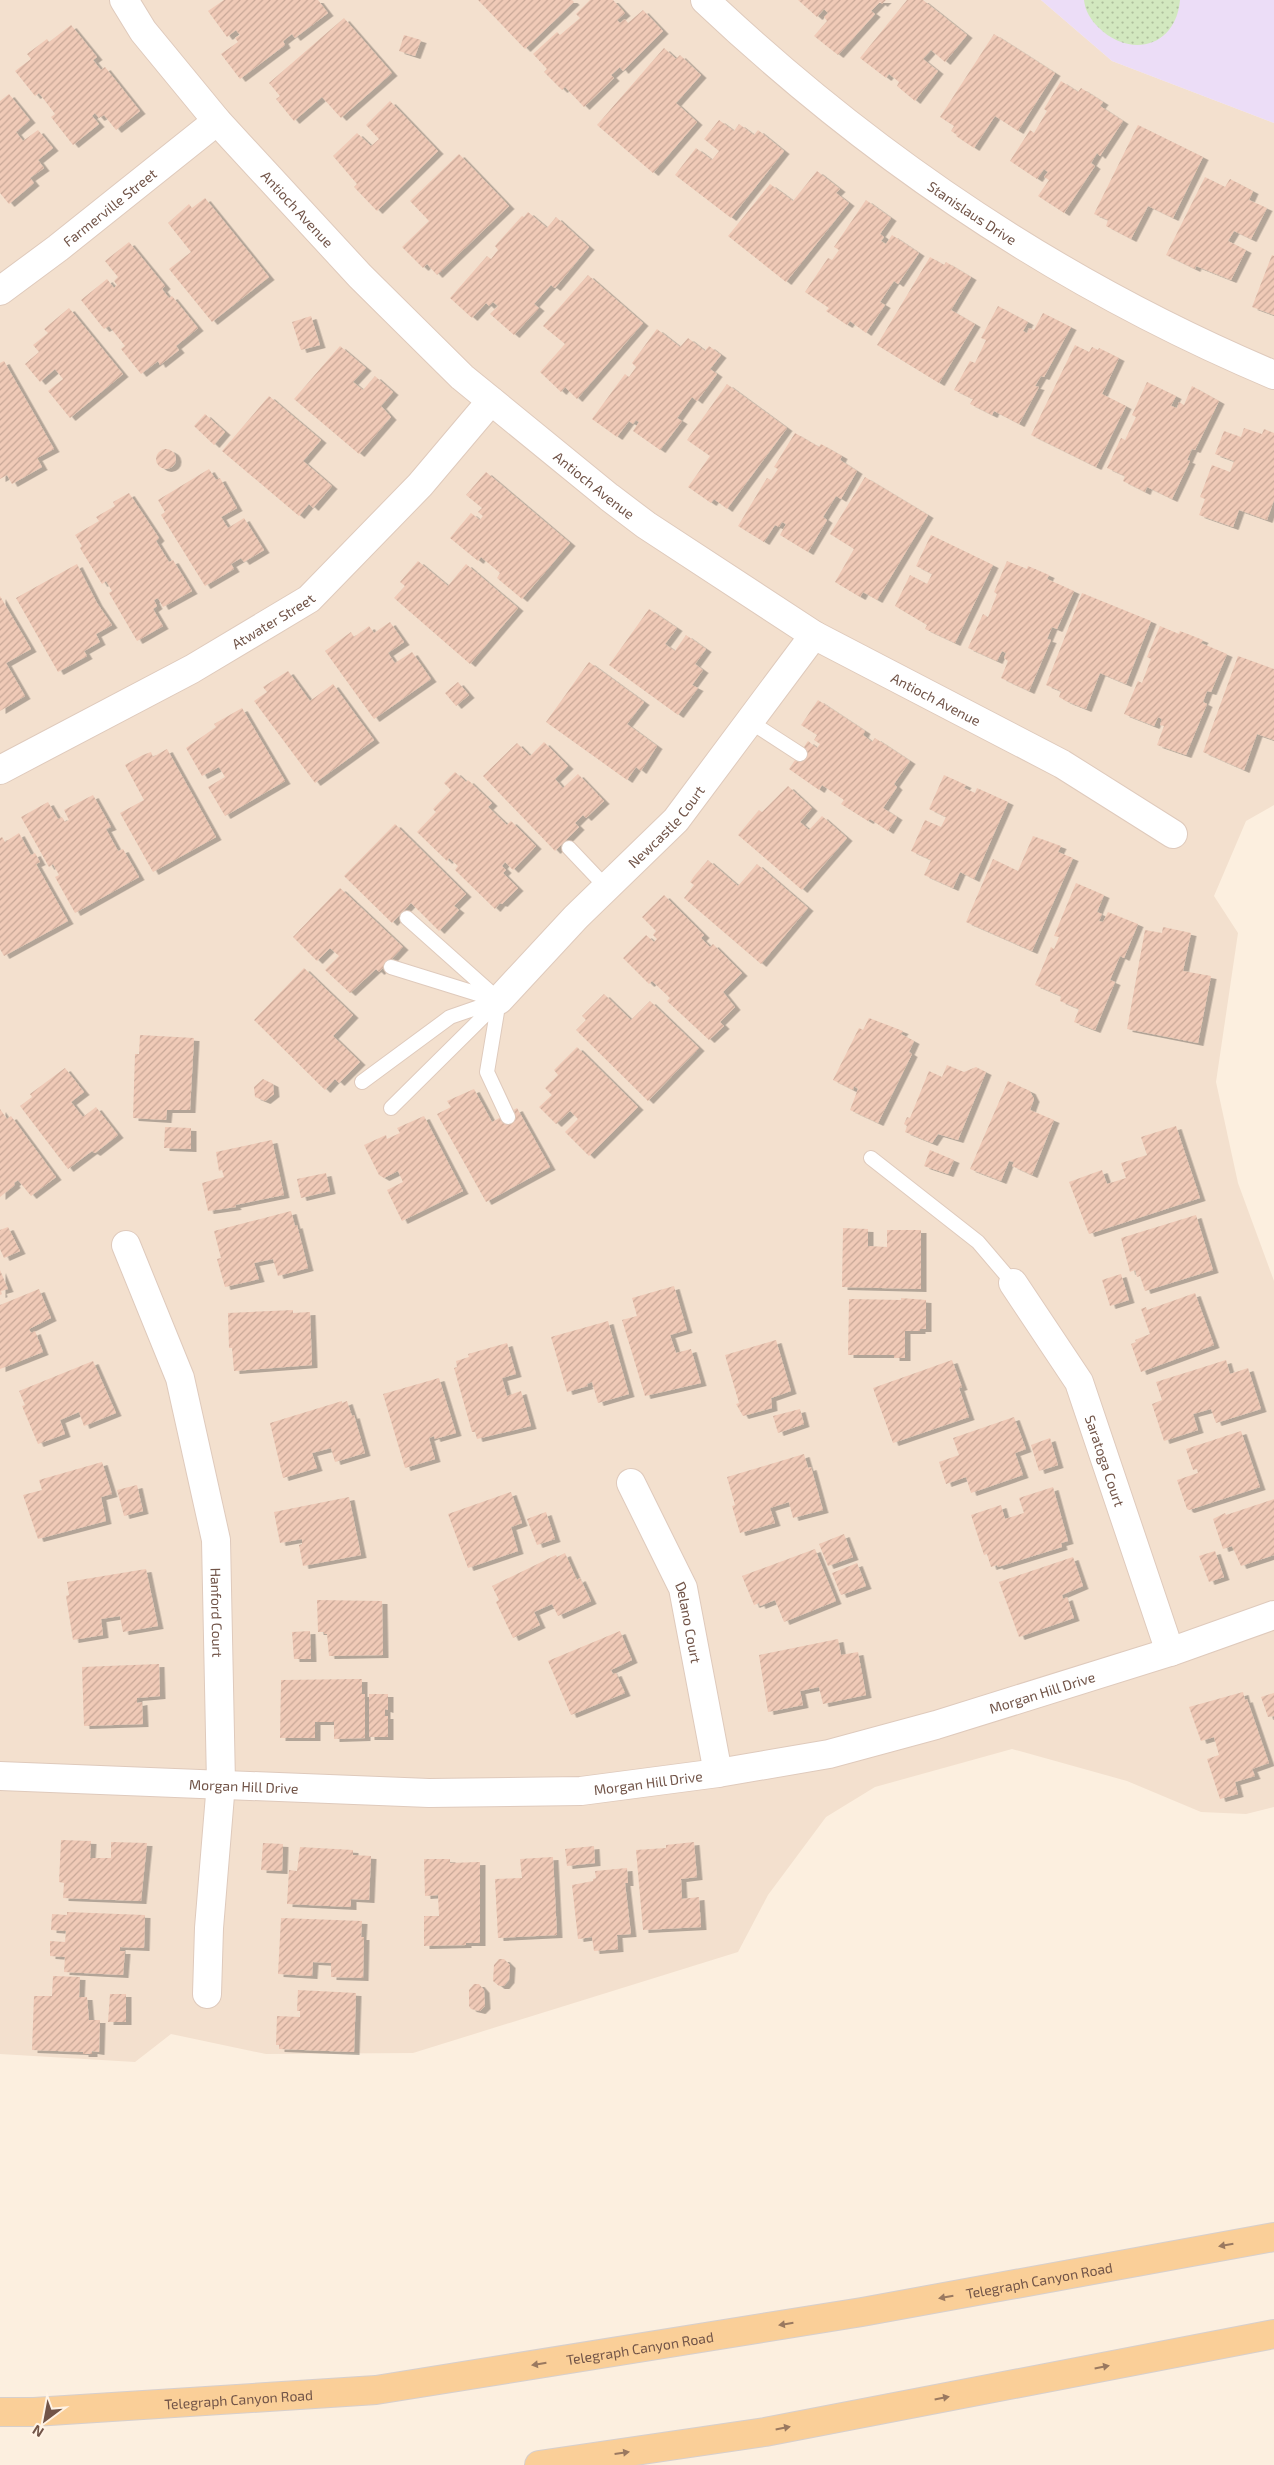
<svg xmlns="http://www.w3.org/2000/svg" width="1274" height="2465" font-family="'Exo 2',sans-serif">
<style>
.residential{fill:#f3e0ce}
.education{fill:#ecddf7}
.grass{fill:url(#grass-dots)}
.building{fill:url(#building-hatch);filter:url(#shadow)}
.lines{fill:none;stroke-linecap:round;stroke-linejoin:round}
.service-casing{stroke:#dfcabc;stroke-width:16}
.minor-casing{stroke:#dfcabc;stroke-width:30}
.primary-casing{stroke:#d7cfcc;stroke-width:30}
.service{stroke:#fff;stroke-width:14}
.minor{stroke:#fff;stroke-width:28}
.primary{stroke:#facf98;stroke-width:28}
.oneway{fill:#9a7960}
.labels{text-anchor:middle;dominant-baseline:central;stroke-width:4;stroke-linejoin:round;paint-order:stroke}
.street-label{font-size:14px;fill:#715448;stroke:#fff3e5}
</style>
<defs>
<pattern id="grass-dots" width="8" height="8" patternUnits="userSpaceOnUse" patternTransform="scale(1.25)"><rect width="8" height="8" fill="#d2e8bf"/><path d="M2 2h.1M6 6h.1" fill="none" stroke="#afbf9d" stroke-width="1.8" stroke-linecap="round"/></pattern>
<pattern id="building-hatch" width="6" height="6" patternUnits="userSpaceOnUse" patternTransform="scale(1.25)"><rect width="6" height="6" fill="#f0cab7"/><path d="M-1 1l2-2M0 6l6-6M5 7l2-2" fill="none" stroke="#c7a797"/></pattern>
<filter id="shadow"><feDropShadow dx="5.5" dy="3" stdDeviation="0" flood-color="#0004"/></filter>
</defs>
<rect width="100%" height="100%" fill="#fcefdf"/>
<path class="residential" d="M0 0H1041L1112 61 1274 123V805L1246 821 1214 896 1238 933 1216 1082 1238 1183 1274 1281V1807L1246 1814 1201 1812 1127 1781 1012 1749 875 1787 826 1817 768 1895 738 1952 413 2053 266 2054 171 2034 135 2062 0 2054Z"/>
<path class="education" d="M1041 0H1274V123L1112 61Z"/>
<path class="grass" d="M1084 0H1180C1176 47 1130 59 1098 27 1091 20 1085 11 1084 0Z"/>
<path class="building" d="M224 0H318L328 13 295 38 292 34 283 41 285 45 240 79 221 54 238 42 235 38 240 35 236 30 227 37 208 11Z
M478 0H572L574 2 525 49Z
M590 0H613L625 13 617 20 620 23 625 19 628 23 643 10 663 31 623 71 620 67 611 75 614 78 584 107 565 87 562 90 544 72 547 69 533 54 557 32 560 35 580 18 576 14Z
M798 0H886L882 4 880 2 871 11 875 14 838 55 814 36 827 21 824 17 828 13 824 9 817 17Z
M907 0H923L967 35 945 62 931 50 923 59 938 71 915 101 897 86 899 82 889 74 886 78 860 58Z
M344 18 392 73 341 118 322 97 294 121 276 99 280 96 269 83Z
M71 25 97 57 93 60 101 70 105 67 140 111 116 130 104 115 99 118 95 113 92 116 99 124 73 145 51 117 55 114 39 93 35 96 15 71 31 59 27 54 47 39 49 42Z
M994 34 1055 73 1018 131 995 116 974 148 956 136 957 135 951 131 954 126 940 117Z
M404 35 421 40 415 56 399 51Z
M664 48 676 59 680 55 701 75 676 103 697 122 653 173 597 125Z
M1061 81 1078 92 1081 88 1103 102 1100 106 1123 121 1100 156 1097 153 1091 163 1095 166 1064 213 1038 196 1049 180 1044 177 1048 172 1044 169 1037 179 1010 161 1030 130 1034 133 1047 111 1044 109Z
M9 94 30 120 16 132 23 141 38 130 53 148 38 160 44 168 30 178 34 183 9 204 0 193V101Z
M390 101 438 151 377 211 354 187 357 184 333 156 357 133 371 146 379 139 366 125Z
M719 120 734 131 739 124 754 135 758 130 784 151 731 218 675 175 696 148 712 160 719 151 704 139Z
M1138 125 1203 157 1173 218 1148 206 1131 239 1106 226 1108 220 1094 214Z
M459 154 509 206 437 275 427 264 423 268 402 247 429 221 410 201Z
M817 171 840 189 836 193 849 203 786 282 728 236 770 184 793 201Z
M1205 177 1225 187 1230 179 1253 191 1249 200 1267 208 1251 239 1234 231 1228 241 1246 250 1231 280 1196 266 1195 269 1166 255Z
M205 198 269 277 212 322 169 269 191 252 168 223 189 204 192 208Z
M866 200 891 218 880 234 884 237 881 241 886 244 892 235 919 253 898 284 894 281 880 302 885 305 866 333 850 321 847 325 826 311 829 308 805 292 828 258 832 260 839 250 834 247Z
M528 212 547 228 556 217 589 247 555 288 551 285 534 304 539 308 514 335 490 314 498 306 493 302 489 306 486 303 472 318 450 298 487 256 491 259 498 250 495 246 522 216 524 217Z
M129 242 165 286 162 289 169 298 172 296 198 328 176 346 179 350 160 365 158 361 141 374 121 349 125 346 109 326 104 329 81 300 107 279 114 288 117 285 114 281 118 277 105 261Z
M1272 255 1274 256V315L1252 307Z
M930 257 944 265 946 262 971 277 951 310 975 324 939 383 877 345Z
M588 275 643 323 577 399 565 387 561 392 540 372 565 344 543 326Z
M998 306 1028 322 1023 331 1027 333 1029 328 1034 330 1043 313 1071 327 1044 377 1041 376 1035 386 1039 387 1019 424 994 411 992 415 970 404 973 399 954 390 970 361 975 363 986 340 981 338Z
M69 308 123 374 70 418 48 391 63 379 55 369 40 382 25 364 39 352 33 345 48 333 44 329Z
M311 316 320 345 301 350 292 322Z
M657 329 680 347 688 338 705 351 709 346 721 355 710 369 717 374 697 401 692 397 677 418 682 421 660 450 633 431 639 422 636 420 633 424 629 421 617 437 592 419 625 374 629 377 636 367 632 363Z
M1075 345 1089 352 1092 347 1098 350 1099 348 1119 358 1102 394 1126 406 1096 467 1031 435Z
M340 346 366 368 353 382 363 390 375 376 393 392 381 406 391 417 359 454 294 399Z
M4 361 54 449 37 458 42 467 12 484 7 475 0 479V363Z
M1147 382 1176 396 1171 406 1177 408 1179 402 1184 405 1192 386 1219 401 1195 450 1192 449 1187 460 1190 461 1172 499 1147 487 1145 492 1123 481 1125 476 1107 468 1121 438 1125 440 1136 417 1132 415Z
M727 384 787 428 727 509 714 499 711 503 688 487 710 456 687 440Z
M269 396 321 440 303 461 332 486 313 508 309 504 299 516 222 451Z
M205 414 225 432 214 445 194 426Z
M1244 428 1262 434 1264 429 1274 433V500L1267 520 1239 510 1233 527 1199 515 1205 499 1200 497 1212 465 1230 472 1234 461 1215 454 1224 431 1241 437Z
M795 433 819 447 821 444 842 456 840 460 857 471 841 499 836 496 823 517 827 520 808 552 780 535 786 524 782 522 779 527 775 525 764 542 738 526 767 478 771 480 778 469 774 467Z
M156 459a10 10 0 1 1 20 0a10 10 0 1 1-20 0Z
M209 469 216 480 220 478 237 508 221 517 228 528 244 518 264 550 244 562 241 558 231 564 234 569 205 586 161 515 165 512 158 500Z
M486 472 570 543 522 599 497 578 500 573 481 557 478 561 450 538 471 513 480 520 483 516 478 512 482 508 466 495Z
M865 477 928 515 877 600 863 592 860 597 835 582 854 549 830 534Z
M129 493 159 538 156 541 169 562 173 560 192 591 163 607 158 598 154 600 157 606 153 609 163 626 137 641 109 593 112 591 106 581 102 584 80 548 82 546 75 535 99 521 96 517 115 506 113 502Z
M931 535 993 565 955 643 925 629 927 625 895 606 910 575 927 584 932 574 916 566Z
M418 561 448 586 466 564 518 608 470 664 394 598 405 586 400 582Z
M1007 561 1027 569 1028 566 1049 575 1047 579 1074 591 1057 629 1052 627 1047 639 1051 640 1029 691 1001 678 1008 661 1004 658 1006 653 1002 651 997 661 968 648 983 614 988 617 997 594 994 592Z
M77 564 97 603 112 625 96 634 100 642 84 651 87 656 58 672 16 598Z
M1082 593 1151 621 1126 684 1100 673 1086 709 1066 701 1059 697 1061 691 1046 685Z
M0 596 31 649 6 663 25 696 0 711Z
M649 609 677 628 665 644 675 651 686 635 706 649 695 664 703 670 692 685 698 688 678 715 609 665Z
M390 622 404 642 388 653 395 663 412 652 431 679 374 719 325 651 351 632 354 637 369 626 374 633Z
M1160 626 1179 634 1180 631 1203 640 1201 643 1227 654 1211 692 1207 691 1203 702 1207 704 1186 755 1157 745 1164 726 1160 725 1162 719 1158 717 1154 726 1124 714 1138 681 1142 683 1151 659 1147 657Z
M1238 656 1274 669V740L1257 734 1244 770 1203 752Z
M589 662 644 702 627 724 657 746 641 771 636 767 627 780 546 722Z
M288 671 310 701 333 684 374 740 315 783 254 701 267 692 263 687Z
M458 682 469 695 456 706 445 693Z
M818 700 865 731 863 735 872 742 875 738 910 761 894 784 897 787 883 808 897 817 888 831 870 819 868 821 841 804 844 800 822 785 819 790 789 769 808 741 817 748 820 744 814 740 817 735 801 725Z
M242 708 285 781 225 816 208 787 225 777 219 767 202 776 186 748 216 727 214 724Z
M544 742 568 766 555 779 563 788 578 774 604 801 586 818 583 815 575 823 579 827 555 851 483 776 517 743 530 756Z
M167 749 216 837 153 872 120 813 144 800 125 765 143 755 151 752 153 757Z
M455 772 466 782 468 780 492 803 488 807 507 825 511 821 536 846 513 870 505 862 502 866 506 870 503 873 518 888 502 904 500 903 495 909 455 870 458 866 449 858 447 861 417 832 436 812 433 809 451 790 444 783Z
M944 775 966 785 964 788 975 793 977 788 1008 802 974 879 960 872 953 888 924 875 931 860 911 851 925 820 941 827 946 817 929 809Z
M788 786 812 808 800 822 809 830 822 816 847 838 802 890 738 835 759 810 762 812Z
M93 795 111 827 106 829 118 851 123 849 139 877 75 913 55 877 59 875 53 864 49 867 21 817 48 802 58 819 62 817 65 822 69 820 64 810Z
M395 824 466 894 454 906 459 910 439 931 411 903 392 923 344 876Z
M19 833 31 855 35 853 40 862 36 864 68 921 4 956 0 949V838L2 837 5 842Z
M1033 836 1061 846 1058 852 1073 858 1032 951 966 922 993 859 1018 871Z
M708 860 738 886 757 864 808 908 761 964 684 898 694 885 690 882 695 875Z
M1076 883 1104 895 1097 912 1102 914 1099 921 1103 922 1108 912 1138 924 1124 958 1120 956 1110 980 1115 982 1095 1030 1074 1022 1079 1009 1060 1001 1061 996 1035 985 1051 947 1054 949 1059 937 1054 936Z
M340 888 403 947 379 972 376 969 350 993 325 970 339 956 330 948 317 961 293 937Z
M664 895 704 935 701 938 710 947 713 944 742 973 723 992 735 1007 720 1022 724 1026 709 1040 667 1001 670 998 652 981 649 984 623 958 646 935 654 942 657 939 653 935 656 931 642 917Z
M1163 927 1191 933 1183 971 1211 976 1198 1043 1127 1029 1145 930 1162 933Z
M304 968 353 1015 333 1036 360 1062 339 1083 335 1079 325 1090 254 1020Z
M604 994 631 1020 650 1001 699 1048 648 1101 576 1030 586 1020 582 1016Z
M869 1018 903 1031 901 1034 914 1041 909 1052 912 1054 878 1123 850 1110 858 1089 854 1086 853 1090 833 1080 859 1028 863 1030Z
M140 1035 194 1038 190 1110H167L166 1120 133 1118 135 1054H139Z
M577 1047 638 1107 589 1156 565 1132 578 1119 570 1111 556 1124 539 1107 552 1095 545 1088 558 1075 554 1070Z
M947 1065 964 1072 976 1067 986 1072 958 1140 938 1134 932 1143 905 1132 907 1126 904 1124 907 1117 910 1118 929 1071 942 1077Z
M65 1068 84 1092 71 1102 83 1117 96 1107 118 1135 95 1153 92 1151 68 1169 20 1106 32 1097 30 1094Z
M263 1079 273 1084 274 1094 265 1101 255 1097 254 1087Z
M1008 1081 1030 1091 1034 1099 1030 1110 1054 1120 1032 1175 1012 1166 1014 1162 1009 1161 1001 1181 970 1169Z
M474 1089 492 1122 517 1108 550 1167 486 1202 437 1114 451 1107 447 1101Z
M0 1109 7 1119 11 1116 56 1177 31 1196 18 1180 14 1183 15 1185 0 1197Z
M424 1116 463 1191 402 1221 387 1190 403 1182 398 1171 384 1178 379 1175 364 1145 386 1135 387 1139 400 1133 397 1128Z
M1176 1126 1200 1198 1089 1234 1069 1182 1102 1170 1107 1184 1126 1178 1121 1163 1147 1155 1141 1137Z
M165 1127 191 1128V1149L164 1148Z
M272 1140 284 1195 235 1205 236 1207 208 1211 202 1183 224 1177 222 1170 219 1171 216 1152Z
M930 1150 954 1160 948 1174 924 1166Z
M326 1173 330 1191 301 1198 297 1179Z
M291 1211 295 1226 297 1225 308 1268 278 1276 273 1259 254 1263 259 1279 225 1287 217 1259 221 1258 214 1231Z
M1196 1215 1213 1270 1145 1291 1140 1276 1137 1277 1135 1270 1130 1272 1121 1238Z
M8 1227 20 1251 4 1258 0 1249V1230Z
M843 1228 868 1229V1246L887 1247V1230H921V1289L842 1287Z
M0 1270 8 1289 1 1291 2 1294 0 1295Z
M1121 1274 1129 1300 1110 1306 1102 1280Z
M674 1286 687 1330 670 1335 676 1353 691 1349 701 1383 645 1396 622 1320 637 1316 632 1298Z
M39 1289 51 1318 29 1329 31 1333 35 1331 43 1352 0 1369V1305Z
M1195 1293 1214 1345 1141 1372 1131 1344 1136 1342 1135 1340 1150 1334 1141 1309 1146 1307 1147 1310Z
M901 1298 926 1300V1329H920V1331H905V1358H894V1355H848L849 1299 901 1300Z
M293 1310V1313L310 1312 312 1365 234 1371 232 1348H229L228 1313Z
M608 1321 629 1394 598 1403 592 1382 587 1384 588 1386 567 1392 551 1337Z
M776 1340 791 1391 771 1398 772 1408 743 1416 736 1404 739 1403 725 1355Z
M507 1343 516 1374 502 1378 507 1396 521 1391 531 1426 477 1439 475 1432H472L454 1368 457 1367 456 1361 469 1357 468 1354Z
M952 1360 962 1387 959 1388 969 1417 893 1443 873 1388Z
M1226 1360 1230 1374 1248 1368 1261 1409 1216 1423 1211 1409 1193 1414 1198 1430 1164 1441 1152 1404 1162 1400 1156 1382Z
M93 1361 116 1413 84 1426 79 1412 60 1420 65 1434 38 1444 22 1406 25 1405 19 1391Z
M439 1378 456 1433 435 1439 434 1436 429 1438 435 1459 405 1468 383 1394Z
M342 1401V1403L347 1401 352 1416 354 1415 365 1453 335 1462 331 1448 312 1453 317 1468 283 1478 270 1423Z
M800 1409 804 1424 778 1433 773 1416Z
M1014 1417 1026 1449 1015 1453 1023 1475 971 1493 966 1477 946 1484 939 1462 959 1455 953 1438Z
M1241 1431 1260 1487 1189 1510 1187 1509 1177 1480 1198 1473 1197 1469 1193 1470 1186 1449Z
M1050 1438 1058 1465 1039 1471 1031 1445Z
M804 1454 808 1468 811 1467 823 1510 793 1518 789 1502 770 1508 775 1523 740 1533 732 1506 735 1505 727 1477Z
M102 1462 112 1494 101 1497 106 1521 38 1539 23 1495 42 1490 39 1480Z
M137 1485 143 1511 124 1516 117 1490Z
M1053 1487 1068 1541 1061 1543 1062 1547 998 1567 997 1565 991 1567 987 1554 984 1555 971 1515 1001 1505 1005 1519 1024 1513 1019 1498Z
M511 1492 522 1523 511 1527 518 1551 468 1568 448 1514Z
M349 1497 361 1555 303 1566 299 1545 302 1544V1539L280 1543 274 1512Z
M1274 1499V1555L1241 1566 1232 1546 1223 1549 1213 1519 1225 1513 1226 1515Z
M546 1512 555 1539 537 1545 527 1519Z
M844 1534 853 1557 828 1566 819 1544Z
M815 1549 836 1601 784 1622 775 1600 760 1606 759 1603 754 1605 742 1576Z
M1215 1551 1224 1577 1209 1582 1199 1556Z
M565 1553 577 1580 580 1578 591 1601 558 1616 552 1604 534 1612 540 1625 513 1638 496 1602 499 1600 492 1586 556 1555 557 1557Z
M1073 1557 1083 1586 1062 1595 1063 1599 1067 1597 1074 1618 1019 1637 999 1582Z
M857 1563 866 1586 841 1595 832 1573Z
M146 1569 158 1626 123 1632 120 1616 101 1619 103 1635 73 1640 66 1596 69 1595 67 1582Z
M317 1600 382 1601 383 1655 329 1656 327 1634H324V1632H318Z
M310 1631 311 1659H294L292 1632Z
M620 1631 632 1660 611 1670 613 1674 616 1673 625 1693 571 1715 548 1661Z
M838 1639 841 1655 858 1652 866 1695 823 1704 819 1687 800 1691 803 1705 768 1712 759 1655Z
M159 1664 160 1696 137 1698V1703L142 1702 143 1724 84 1726 82 1667Z
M362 1679V1694H365V1738L334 1739V1722H315V1738H280L281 1680Z
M1243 1692 1245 1700 1247 1699 1269 1763 1252 1769 1255 1776 1235 1782 1238 1794 1220 1799 1207 1759 1219 1755 1214 1737 1201 1741 1189 1707Z
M1274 1693V1716L1268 1717 1261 1697Z
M369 1694H388V1710L385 1709V1716H388V1737H369Z
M61 1840 91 1841 90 1858H111V1842L147 1843 141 1901 63 1898 64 1883 59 1882Z
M694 1842 697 1877 681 1879 682 1899 699 1897 701 1927 643 1930 636 1850 666 1848V1845Z
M263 1843 283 1844 282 1871 261 1870Z
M594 1846 595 1863 567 1866 565 1849Z
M300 1847 353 1850V1855L371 1856 369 1900 351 1899V1907L287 1904 289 1870 297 1871Z
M553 1857 557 1935 498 1938 495 1879 522 1878 520 1859Z
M424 1859H450V1863L480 1862V1943H466V1945L424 1946V1916H439L438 1895 425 1896Z
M627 1868 628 1883H625L631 1934 617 1935 618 1949 594 1951 592 1937 578 1939 572 1885 593 1881V1879L596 1878 595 1871Z
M67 1912 145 1915 144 1948 120 1947V1951H125L123 1975 64 1972 65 1957 50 1956V1941L65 1942 66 1931 51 1930 52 1914 67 1915Z
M281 1918 362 1921 361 1937H364L363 1978 331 1977V1963L313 1962 312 1976 278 1974Z
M499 1959H504L510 1965 509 1980 504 1986H499L493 1981 494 1965Z
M53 1976 80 1977 79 1997H87L89 2020H100L99 2052 92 2051V2054H83V2052L32 2050 34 1996H52Z
M474 1984H479L484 1990 485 2006 480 2011 471 2009 469 2006V1990Z
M298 1990 356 1993 354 2052 279 2049V2045H276L277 2016 300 2017V2011H297Z
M110 1994H126V2022H108Z"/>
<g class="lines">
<defs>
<path id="service" d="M749 721 800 754
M569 848 606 887
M407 918 499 1000
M391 967 494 999
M499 1000 487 1072 508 1117
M362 1082 450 1017 499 1000
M391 1108 497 1003
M871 1158 978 1242 1013 1283"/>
<g id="minor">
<path id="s1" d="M124 0 143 31 217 121 360 276 462 377 609 497 646 525 814 635 1062 764 1173 834"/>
<path id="s2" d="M705 0C872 158 1063 286 1274 375"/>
<path id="s3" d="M0 291 58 248 217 121"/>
<path id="s4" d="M0 770 192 669 309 599 420 485 491 401"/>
<path id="s5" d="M499 1000 576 917 676 820 814 635"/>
<path id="s6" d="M126 1245 180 1378 216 1540 221 1783 209 1928 207 1994"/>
<path id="s7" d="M1013 1283 1079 1382 1170 1652"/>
<path id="s8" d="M631 1483 683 1588 718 1773"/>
<path id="s9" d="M0 1776 429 1793 581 1791 718 1773 829 1754 936 1725 1170 1652 1274 1615"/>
</g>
<g id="primary">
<path id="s10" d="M0 2412H34L376 2390 862 2312 1274 2237"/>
<path d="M539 2465 765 2432 1274 2334"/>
</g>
</defs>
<use href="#service" class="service-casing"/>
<use href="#minor" class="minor-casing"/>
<use href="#primary" class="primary-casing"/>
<use href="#service" class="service"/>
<use href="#minor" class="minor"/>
<use href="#primary" class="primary"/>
</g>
<defs><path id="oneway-solid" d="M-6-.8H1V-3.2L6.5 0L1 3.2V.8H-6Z" transform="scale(1.25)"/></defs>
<g class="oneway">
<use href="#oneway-solid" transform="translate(1226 2245) rotate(170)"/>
<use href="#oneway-solid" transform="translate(946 2297) rotate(170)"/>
<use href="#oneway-solid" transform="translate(786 2324) rotate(171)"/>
<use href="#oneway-solid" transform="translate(539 2364) rotate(171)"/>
<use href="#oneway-solid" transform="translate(1102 2367) rotate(-11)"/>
<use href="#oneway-solid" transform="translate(942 2398) rotate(-11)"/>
<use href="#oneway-solid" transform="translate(783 2428) rotate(-11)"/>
<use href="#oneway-solid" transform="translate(622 2453) rotate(-8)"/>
</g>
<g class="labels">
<g class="street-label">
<text stroke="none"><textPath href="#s3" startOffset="138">Farmerville Street</textPath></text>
<text stroke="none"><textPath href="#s1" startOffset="272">Antioch Avenue</textPath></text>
<text stroke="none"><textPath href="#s2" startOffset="342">Stanislaus Drive</textPath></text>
<text stroke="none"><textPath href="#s1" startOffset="678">Antioch Avenue</textPath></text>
<text stroke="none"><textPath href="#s4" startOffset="311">Atwater Street</textPath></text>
<text stroke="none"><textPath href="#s1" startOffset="1082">Antioch Avenue</textPath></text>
<text stroke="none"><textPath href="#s5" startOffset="241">Newcastle Court</textPath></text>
<text stroke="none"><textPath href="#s7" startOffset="202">Saratoga Court</textPath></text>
<text stroke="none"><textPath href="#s6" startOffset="382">Hanford Court</textPath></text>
<text stroke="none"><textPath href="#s8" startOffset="152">Delano Court</textPath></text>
<text stroke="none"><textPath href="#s9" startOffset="1054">Morgan Hill Drive</textPath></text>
<text stroke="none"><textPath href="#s9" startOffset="649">Morgan Hill Drive</textPath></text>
<text stroke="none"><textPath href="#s9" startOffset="244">Morgan Hill Drive</textPath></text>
<text stroke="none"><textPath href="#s10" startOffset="1049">Telegraph Canyon Road</textPath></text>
<text stroke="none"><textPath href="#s10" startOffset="644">Telegraph Canyon Road</textPath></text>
<text stroke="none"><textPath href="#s10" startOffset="239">Telegraph Canyon Road</textPath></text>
</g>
</g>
<g transform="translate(45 2420) rotate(212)" stroke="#fff3e5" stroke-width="4" paint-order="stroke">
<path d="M0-4L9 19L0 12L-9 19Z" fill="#715448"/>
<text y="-8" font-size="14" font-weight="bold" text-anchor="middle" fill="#715448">N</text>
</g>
</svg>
